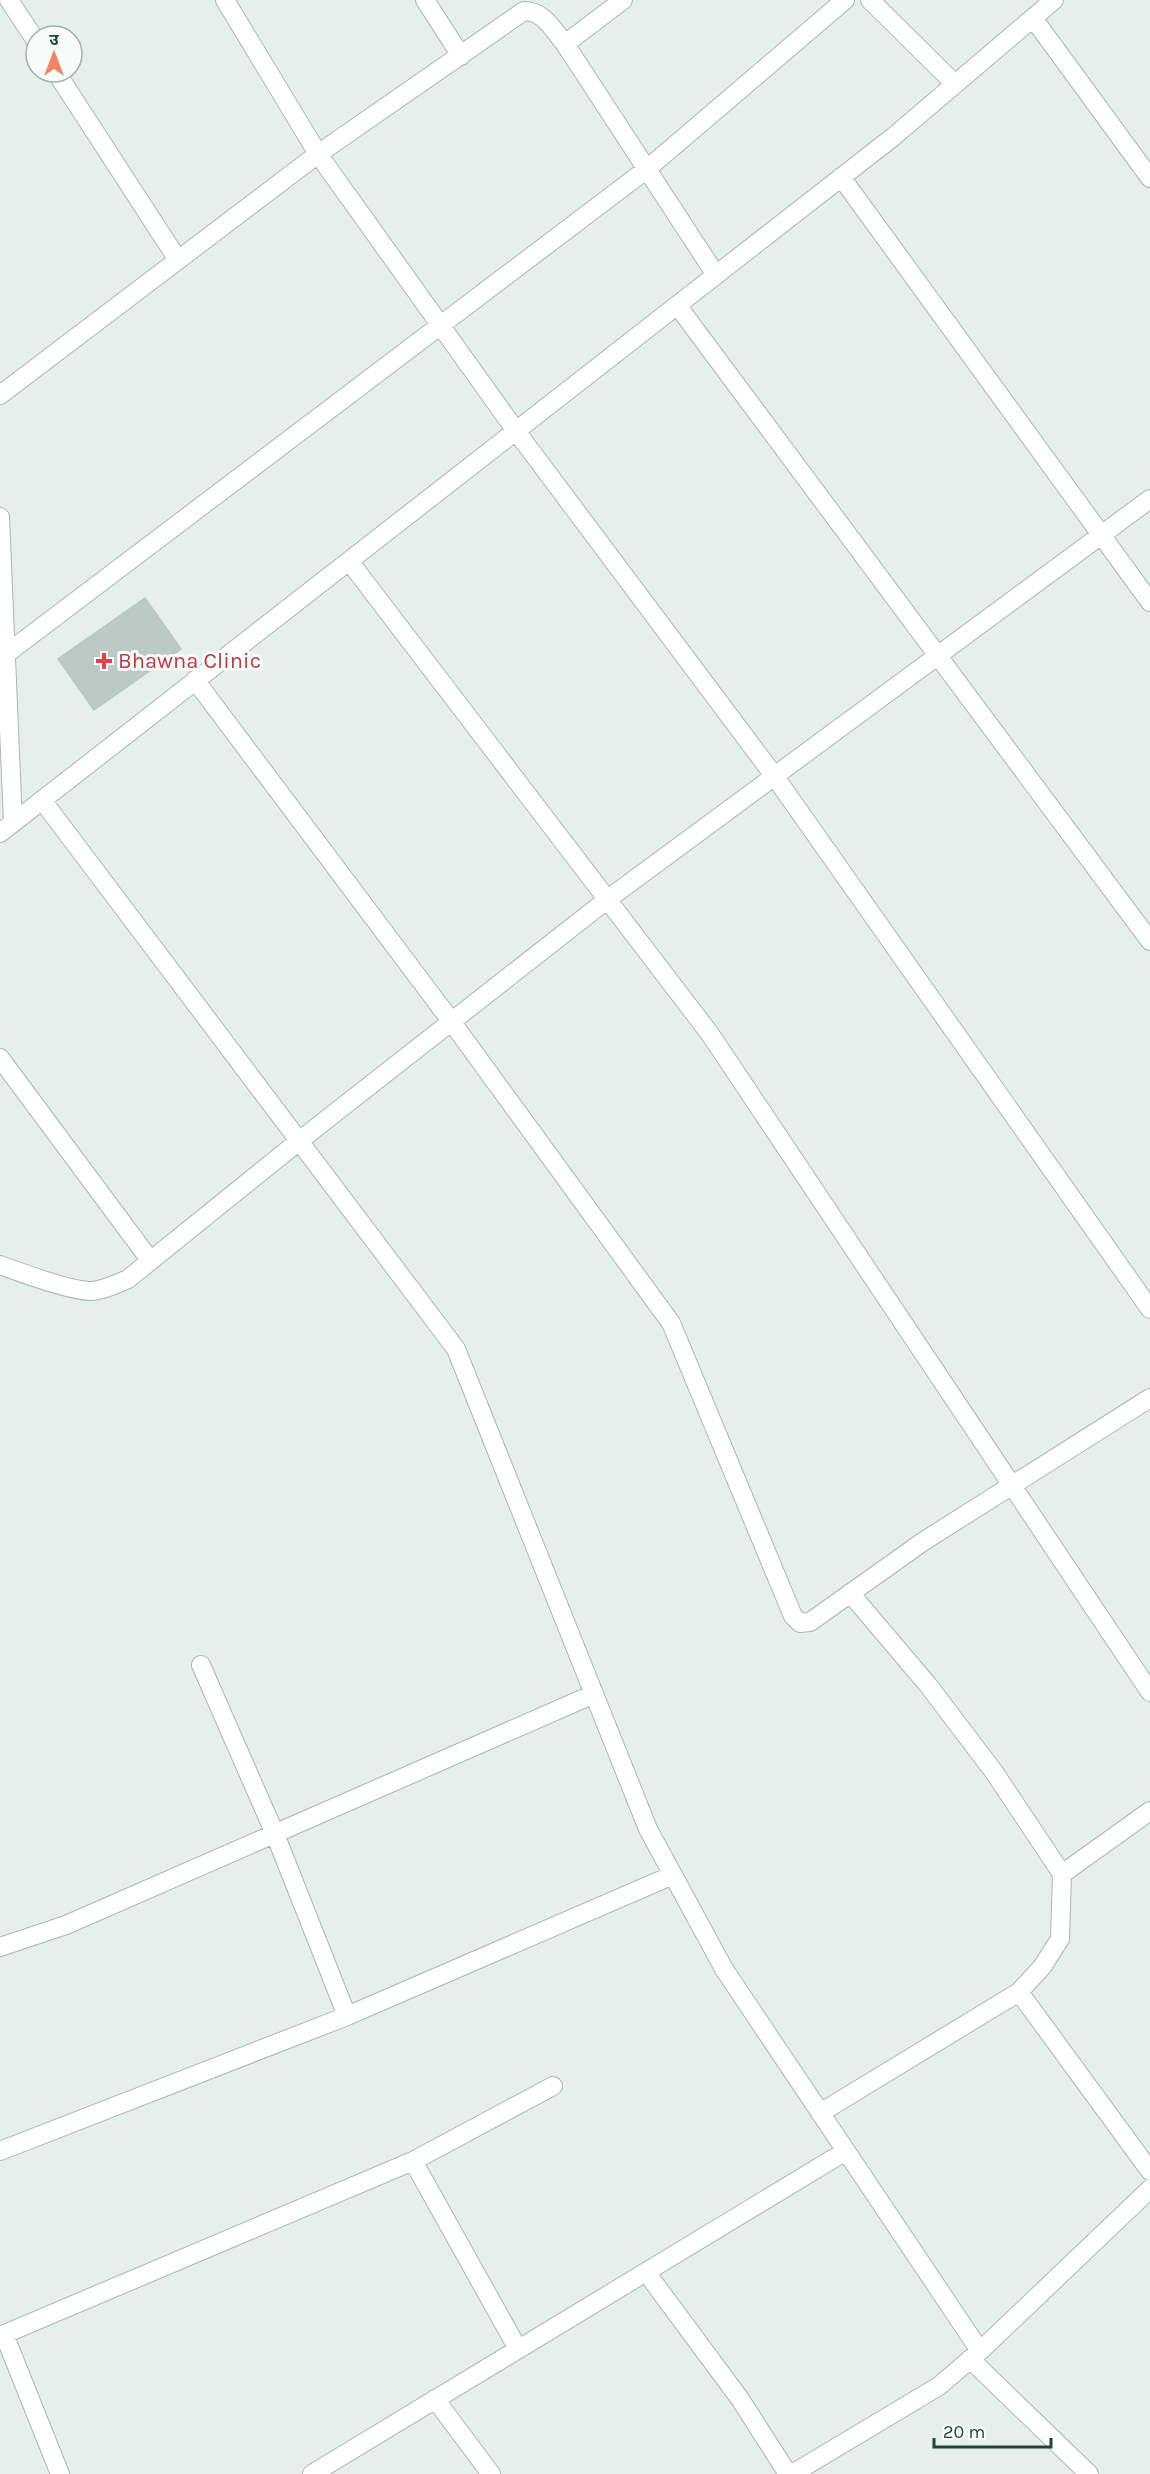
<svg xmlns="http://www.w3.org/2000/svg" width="1150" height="2474" font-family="Karla,'Noto Sans Devanagari',sans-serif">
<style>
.building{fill:#bbcac4;stroke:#b8c9c2;stroke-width:1.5}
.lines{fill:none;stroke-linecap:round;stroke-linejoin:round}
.street-casing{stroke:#a8b8b2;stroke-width:20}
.street{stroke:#fff;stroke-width:18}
.health-dot{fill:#e0444e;stroke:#f7fbf9;stroke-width:2}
.labels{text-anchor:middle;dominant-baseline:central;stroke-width:6;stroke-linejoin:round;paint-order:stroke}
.health-label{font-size:22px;fill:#be3a42;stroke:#f7fbf9;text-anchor:start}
</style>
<rect width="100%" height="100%" fill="#e6efeb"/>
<path class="building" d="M145 598 181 649 94 710 58 659Z"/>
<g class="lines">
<defs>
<path id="street" d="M9 0 36 41
M225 0 318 154 516 431 775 777 1150 1309
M425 0 461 56
M870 0 955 84
M1033 18 1150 178
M565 44 623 0
M56 72 178 260
M841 177 1150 602
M677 305 1150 941
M0 395 318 154 524 11C544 11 553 30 565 44L716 275
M0 517 13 823
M349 561 710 1034 1150 1692
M6 654 647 169 845 0
M195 680 451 1021 671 1323 793 1616 800 1623 810 1622 924 1541 1150 1398
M42 800 456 1349 648 1829 724 1969 980 2351
M0 833 893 137 1054 0
M0 1058 150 1260
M0 1265C19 1272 73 1292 92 1291 105 1290 116 1284 128 1279L299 1141 608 899 1150 499
M201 1665 275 1834 347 2016
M1062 1874 1150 1811
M0 1947 66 1925 594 1694
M1019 1992 1150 2171
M820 2113 1019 1992 1042 1967 1060 1939 1062 1874 994 1772 928 1685 850 1593
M0 2151 347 2016 673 1875
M413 2161 518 2349
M646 2272 740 2399 788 2474
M4 2334 60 2474
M0 2336 413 2161 553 2086
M970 2359 1089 2474
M435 2399 491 2474
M312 2474 846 2151
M792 2474 939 2386 980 2351 1150 2189"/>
</defs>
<use href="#street" class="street-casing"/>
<use href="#street" class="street"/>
</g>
<path class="health-dot" d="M101 652h6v6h6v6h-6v6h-6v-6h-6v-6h6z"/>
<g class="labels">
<g class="health-label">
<text x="118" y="661">Bhawna Clinic</text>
</g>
</g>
<g transform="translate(54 54)"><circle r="28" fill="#f7fbf9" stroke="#a3b1ad" stroke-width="1.5"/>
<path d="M0-4.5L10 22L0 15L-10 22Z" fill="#f4845f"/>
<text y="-9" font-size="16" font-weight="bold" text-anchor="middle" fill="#24423a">उ</text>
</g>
<path d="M934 2438v9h117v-9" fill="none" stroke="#24423a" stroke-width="3"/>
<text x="943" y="2438" font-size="18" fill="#24423a" stroke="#f7fbf9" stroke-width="4.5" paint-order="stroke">20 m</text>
</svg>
